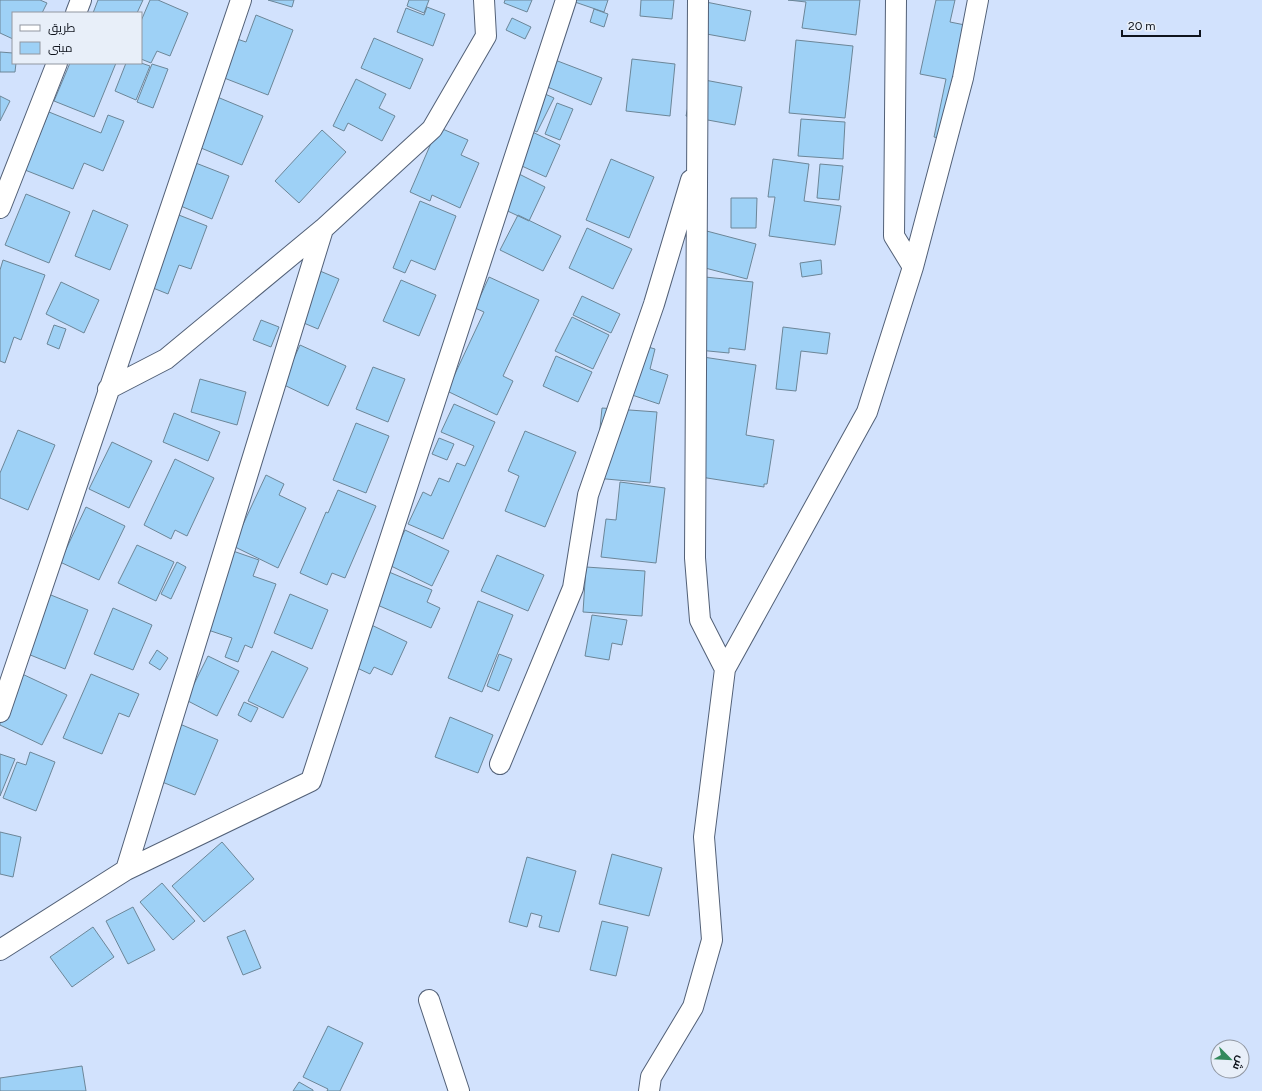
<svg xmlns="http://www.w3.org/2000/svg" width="1262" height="1091" font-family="Figtree,Cairo,sans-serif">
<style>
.building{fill:#9ed1f6;stroke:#6c8698}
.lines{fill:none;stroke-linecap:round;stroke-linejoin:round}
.street-casing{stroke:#526077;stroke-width:22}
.street{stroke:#fff;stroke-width:20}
</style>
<rect width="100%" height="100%" fill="#d2e2fd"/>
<path class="building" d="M0 0H40L47 3 42 13H13V39L0 33Z
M98 0H143L137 13H93Z
M150 0H158L188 13 170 56 157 51 151 63 141 59V21Z
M268 0H294L292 7Z
M409 0H429L424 13 407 6Z
M505 0H532L527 12 504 3Z
M569 0H608L604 12Z
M641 0H674L672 19 640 16Z
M696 0 751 11 745 41 690 31Z
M788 0H860L856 35 802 28 806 2Z
M936 0H955L950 22 980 28 956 142 934 137 946 79 920 74Z
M427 7 445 14 433 46 397 32 406 8 424 15Z
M594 9 608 14 604 27 590 22Z
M256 15 293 30 268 95 219 76 234 38 246 42Z
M512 18 531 27 525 39 506 30Z
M374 38 423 59 410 89 361 68Z
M796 40 853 46 845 118 789 113Z
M0 52 13 53V63H16L15 72H0Z
M632 59 675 64 670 116 626 111Z
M555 60 602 78 591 105 545 86Z
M70 63H116L94 117 54 101Z
M126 63H141L150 66 136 100 115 91Z
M152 64 168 69 153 108 137 102Z
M694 78 742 87 735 125 686 116Z
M356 79 386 94 379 108 395 116 382 141 348 123 344 131 333 126Z
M534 89 554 98 537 132 518 122Z
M210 94 263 116 242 165 189 143Z
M0 96 10 101 0 121Z
M557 103 573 109 560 140 545 134Z
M49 112 101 133 108 115 124 121 103 171 84 163 73 189 25 170Z
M801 119 845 122 843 159 798 156Z
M438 127 468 140 461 155 479 163 460 208 432 195 430 201 410 192Z
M322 130 346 152 299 203 275 181Z
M528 130 560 145 546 177 513 162Z
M611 159 654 177 629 238 586 220Z
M773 159 809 164 804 201 841 206 835 245 769 236 775 197H768Z
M188 160 229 176 212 219 171 202Z
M820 164 843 166 839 200 817 198Z
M515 172 545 187 529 221 499 207Z
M26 194 70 212 49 263 5 245Z
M731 198H757L756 228H731Z
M420 201 456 216 435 270 411 260 405 273 393 268Z
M93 210 128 225 110 270 75 256Z
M166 210 207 226 191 269 179 265 168 294 138 282Z
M518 215 561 236 543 271 500 250Z
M587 228 632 249 613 289 569 268Z
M699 229 756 244 747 279 690 264Z
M3 260 45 275 21 340 14 337 5 363 0 361V270Z
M821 260 822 274 802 277 800 263Z
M320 271 339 279 318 329 299 321Z
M489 277 539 300 503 376 513 381 497 415 447 391 484 312 475 308Z
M705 277 753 282 745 350 729 348V353L698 350Z
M401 280 436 295 419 336 383 321Z
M61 282 99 300 84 333 46 314Z
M582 296 620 314 611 333 573 315Z
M572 317 609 335 593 369 555 351Z
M261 320 279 327 271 347 253 340Z
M54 325 66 329 59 349 47 344Z
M783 327 830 333 827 354 801 351 796 391 776 389Z
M300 345 346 366 328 406 282 384Z
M641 345 655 349 650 369 668 375 659 404 626 393Z
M556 356 592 372 578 402 543 386Z
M703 357 756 365 746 435 774 440 767 484H764V487L688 475Z
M373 367 405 379 388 422 356 409Z
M200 379 246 392 237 425 191 412Z
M454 404 495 422 443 539 408 524 423 492 431 496 439 478 449 482 457 463 465 466 474 446 441 432Z
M602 408 657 412 650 483 595 478Z
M174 413 220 432 208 461 163 442Z
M356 423 389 436 366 493 333 480Z
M18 430 55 445 28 510 0 498V473Z
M525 431 576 452 545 527 505 511 519 476 508 471Z
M439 438 454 444 447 460 432 454Z
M112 442 152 461 129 508 89 489Z
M175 459 214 478 187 536 175 530 171 539 144 525Z
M266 475 284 484 279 495 306 508 278 568 233 546Z
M620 482 665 488 656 563 601 557 606 519 616 520Z
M338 490 376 506 345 578 332 573 327 585 300 573 326 512 328 513Z
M86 507 125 526 99 580 60 562Z
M405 530 449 551 432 586 389 565Z
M137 545 174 562 156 601 118 583Z
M230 550 259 560 253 576 276 584 252 648 245 645 238 662 225 657 232 638 196 626Z
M497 555 544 575 528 611 481 591Z
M177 562 186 567 171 599 161 594Z
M586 567 645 571 642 616 583 612Z
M389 572 432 590 427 602 440 608 431 628 375 604Z
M41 591 88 610 65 669 18 650Z
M290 594 328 610 312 649 274 633Z
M478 601 513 615 482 692 448 678Z
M113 608 152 625 133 670 94 654Z
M592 615 627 620 622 645 612 643 609 660 585 656Z
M361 620 407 642 392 675 374 667 370 674 342 661Z
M157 650 168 658 160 670 149 663Z
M272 651 308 668 283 718 248 701Z
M499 654 512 659 499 691 487 686Z
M208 656 239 671 217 716 186 700Z
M20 673 67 695 42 745 0 725V713Z
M91 674 139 694 129 717 119 713 102 754 63 738Z
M244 702 258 708 251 722 238 715Z
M450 717 493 735 478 773 435 757Z
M175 722 218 740 195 795 152 778Z
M30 752 55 762 36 811 3 798 17 762 26 765Z
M0 754 15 759 0 796Z
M0 832 21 837 13 877 0 874Z
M222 842 254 879 204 922 172 886Z
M612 854 662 868 649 916 599 904Z
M527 857 576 871 559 932 539 927 542 916 531 913 527 927 509 922Z
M162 883 195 921 173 940 140 902Z
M133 907 155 950 128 964 106 921Z
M602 921 628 927 616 976 590 970Z
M93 927 114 957 72 987 50 957Z
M245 930 261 968 243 975 227 937Z
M328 1026 363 1043 340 1091H327L328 1089 303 1077Z
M82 1066 86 1091H0V1078Z
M299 1082 313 1090V1091H293Z"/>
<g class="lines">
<defs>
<path id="street" d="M698 0 695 558 700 620 725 669
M896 0 894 236 913 267
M76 13 81 0
M0 208 57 63
M108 389 166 359 323 229 432 129 486 36 484 0
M0 712 241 0
M500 764 573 588 588 495 654 304 691 180
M126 870 323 229
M0 950 126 870 311 781 566 0
M429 1000 459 1091
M649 1091 651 1077 693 1007 712 940 704 837 725 669 867 412 913 267 963 78 978 0"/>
</defs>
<use href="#street" class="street-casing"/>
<use href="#street" class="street"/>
</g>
<rect x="12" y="12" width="130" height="52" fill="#e8eff9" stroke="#9197a1"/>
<rect x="20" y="25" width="20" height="6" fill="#ffffff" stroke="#9197a1"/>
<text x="48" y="32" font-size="12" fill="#0f141d">طريق</text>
<rect x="20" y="42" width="20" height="12" fill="#9ed1f6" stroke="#9197a1"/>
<text x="48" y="52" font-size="12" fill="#0f141d">مبنى</text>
<g transform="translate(1230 1059) rotate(114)"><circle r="19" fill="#e8eff9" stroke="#9197a1"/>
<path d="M0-3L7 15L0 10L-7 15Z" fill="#33895d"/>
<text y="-6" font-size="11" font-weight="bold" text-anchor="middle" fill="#0f141d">ش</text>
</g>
<path d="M1122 30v6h78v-6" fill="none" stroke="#0f141d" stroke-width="2"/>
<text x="1128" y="30" font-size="12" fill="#0f141d" stroke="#e8eff9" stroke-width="3" paint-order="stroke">20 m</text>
</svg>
